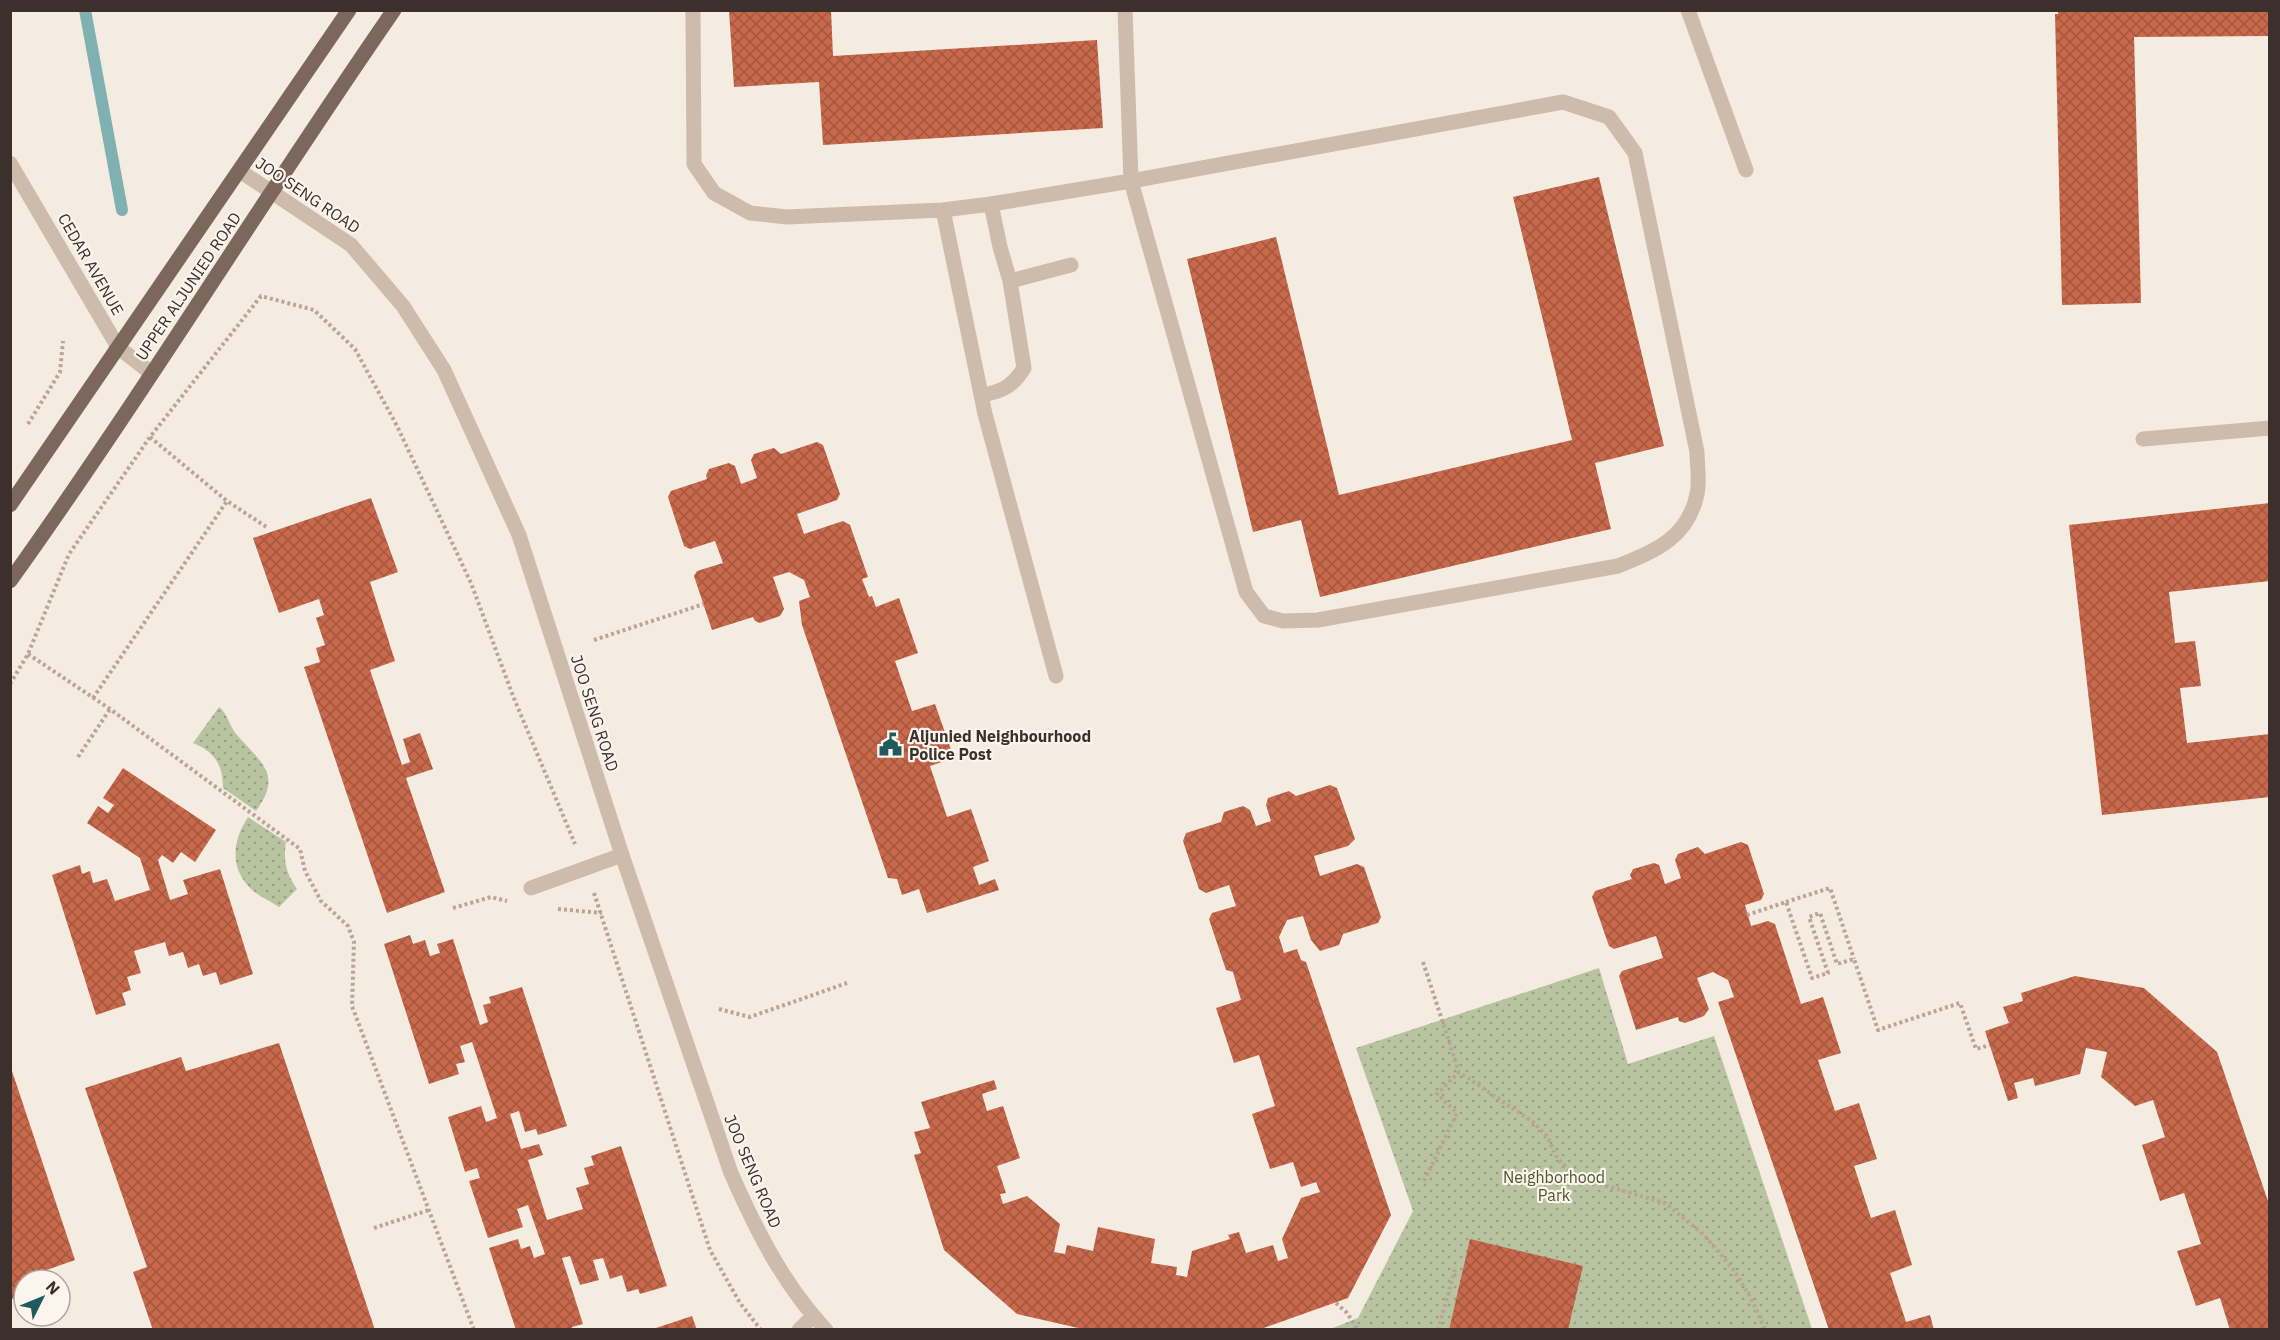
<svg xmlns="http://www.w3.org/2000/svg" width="2280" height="1340" font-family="'IBM Plex Sans',sans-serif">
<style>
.grass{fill:url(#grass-dots)}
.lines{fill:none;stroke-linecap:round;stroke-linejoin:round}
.stream{stroke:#7fb0b2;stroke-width:12}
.building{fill:url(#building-cross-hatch)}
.path{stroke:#b9a596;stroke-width:4;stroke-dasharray:3 3;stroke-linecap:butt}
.minor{stroke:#cdbbac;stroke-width:15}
.major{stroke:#7d675c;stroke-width:15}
.labels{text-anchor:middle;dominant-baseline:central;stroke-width:4.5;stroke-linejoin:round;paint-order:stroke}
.street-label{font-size:16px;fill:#3b302b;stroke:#fbf5ee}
.poi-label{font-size:16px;font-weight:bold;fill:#3b302b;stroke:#fbf5ee;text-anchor:start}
.park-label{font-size:16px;fill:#4a5a2e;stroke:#fbf5ee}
</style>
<defs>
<pattern id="grass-dots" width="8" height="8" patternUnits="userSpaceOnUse" patternTransform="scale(1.5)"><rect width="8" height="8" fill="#b8c4a0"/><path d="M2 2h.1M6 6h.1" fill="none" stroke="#97a083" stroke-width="1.8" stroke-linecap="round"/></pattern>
<pattern id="building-cross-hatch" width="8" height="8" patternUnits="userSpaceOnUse" patternTransform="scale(1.5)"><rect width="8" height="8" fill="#c8694b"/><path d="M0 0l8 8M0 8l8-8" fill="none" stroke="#a4573f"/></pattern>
</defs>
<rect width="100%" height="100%" fill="#f4ebe1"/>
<path class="grass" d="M219 707C228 714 229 726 237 735 261 763 283 774 256 811L223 788C223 765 215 752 193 743Z
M248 817 286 842C283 861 286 873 297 889L279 907C270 901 258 896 250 888 229 866 233 840 248 817Z
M1599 968 1628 1064 1714 1036 1812 1329 1328 1330 1358 1318 1413 1211 1356 1048Z"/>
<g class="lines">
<path class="stream" d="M85 10 122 210"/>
</g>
<path class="building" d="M729 10H831L833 56 1097 40 1103 128 823 145 819 82 734 87Z
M2058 10H2270V36L2134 37 2141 303 2062 305 2055 14H2058Z
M1599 177 1664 446 1595 463 1611 529 1320 597 1301 520 1253 532 1187 259 1276 237 1339 495 1572 440 1513 197Z
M817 442 823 445 840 494 837 500 797 514 804 534 843 521 850 525 868 577 862 579 869 597 872 596 876 607 899 598 918 653 895 661 912 711 935 704 954 758 930 766 947 817 971 809 989 861 973 867 979 885 995 879 999 890 927 913 919 889 902 895 897 879 888 878 802 625 799 601 810 597 804 580 789 572 773 577 784 609 780 616 760 623 755 621 753 617 712 630 694 576 697 571 723 563 715 541 690 549 684 546 668 497 671 491 707 479 706 475 709 469 729 463 735 466 741 484 757 478 751 460 754 454 774 448 781 454Z
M371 498 398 572 370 582 395 661 370 670 402 765 410 762 403 739 420 733 433 769 406 778 445 892 387 913 304 667 320 662 316 648 325 645 316 618 324 615 319 599 279 613 253 538Z
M2270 503V581L2169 592 2175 643 2195 641 2201 686 2180 688 2187 743 2270 734V797L2102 815 2069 525Z
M123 768 216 830 195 862 181 852 173 863 162 855 158 860 170 900 188 894 183 880 220 869 253 974 220 985 216 972 203 976 199 964 188 968 183 952 169 956 165 942 134 951 141 973 127 977 131 990 122 993 126 1005 96 1015 52 875 80 865 82 874 90 871 93 883 107 879 115 901 150 890 140 858 87 823 98 806 108 813 114 805 103 798Z
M1330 785 1337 788 1355 839 1348 846 1314 856 1320 876 1357 864 1364 867 1381 917 1378 923 1343 934 1339 945 1320 951 1311 940 1303 916 1287 920 1279 937 1284 953 1297 949 1301 960 1306 962 1391 1215 1348 1298 1258 1330H1087L1017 1314 944 1250 914 1155 921 1153 914 1132 930 1128 921 1102 994 1080 997 1089 982 1094 987 1111 1003 1106 1020 1158 997 1166 1006 1193 1000 1194 1003 1204 1027 1196 1060 1224 1054 1252 1065 1254 1067 1245 1093 1251 1098 1227 1155 1239 1151 1263 1177 1267 1176 1275 1187 1277 1192 1251 1230 1239 1228 1235 1239 1232 1246 1253 1273 1245 1278 1261 1288 1258 1282 1239 1301 1198 1320 1192 1316 1182 1301 1187 1293 1162 1270 1169 1252 1114 1275 1106 1259 1055 1234 1063 1216 1008 1241 1000 1233 972 1226 970 1209 919 1212 913 1236 906 1229 885 1206 893 1199 889 1183 841 1186 833 1221 822 1224 812 1243 806 1250 810 1256 826 1271 821 1266 805 1268 798 1289 791 1296 796Z
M1741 842 1748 845 1764 894 1761 900 1745 905 1751 926 1768 921 1775 924 1801 1004 1823 997 1841 1053 1818 1060 1835 1111 1859 1103 1877 1159 1854 1166 1871 1218 1895 1210 1912 1265 1890 1273 1906 1322 1930 1315 1934 1330H1829L1718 1002 1734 997 1728 980 1713 972 1697 978 1709 1009 1704 1016 1685 1023 1679 1021 1678 1017 1636 1030 1619 976 1622 971 1663 958 1656 936 1614 949 1609 946 1592 897 1595 891 1632 879 1630 875 1633 869 1654 863 1659 865 1665 884 1681 878 1675 860 1678 854 1698 847 1705 854Z
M410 935 413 944 425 940 430 956 440 953 437 944 453 939 480 1025 488 1022 483 1005 491 1003 489 997 522 987 567 1126 538 1135 536 1129 525 1132 519 1111 510 1114 521 1149 539 1144 543 1155 528 1160 547 1220 583 1209 576 1188 589 1184 584 1168 594 1165 591 1156 621 1146 667 1286 640 1294 638 1289 627 1292 622 1275 610 1279 603 1258 593 1260 599 1280 580 1285 570 1256 562 1258 583 1324 572 1327V1330H516L489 1248 518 1239 521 1249 530 1246 534 1258 545 1254 528 1205 517 1209 523 1227 488 1238 469 1181 480 1178 477 1168 465 1172 448 1117 481 1106 486 1122 497 1118 472 1042 460 1046 465 1062 456 1064 459 1074 429 1084 384 944Z
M2075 976 2144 988 2217 1052 2270 1207V1330H2230L2220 1298 2196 1306 2177 1251 2201 1244 2184 1193 2160 1201 2142 1145 2165 1137 2153 1100 2135 1106 2101 1077 2107 1052 2086 1048 2080 1074 2035 1086 2033 1078 2014 1083 2018 1098 2008 1101 1985 1031 2009 1023 2003 1007 2023 1001 2021 993Z
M279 1043 375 1330H153L133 1272 147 1267 85 1088 181 1057 186 1071Z
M11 1068 75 1260 41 1272 44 1280H24V1306L10 1297Z
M1470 1239 1583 1266 1568 1330H1449Z
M692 1316 697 1330H653V1329Z"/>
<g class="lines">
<path class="path" d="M28 424 60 372 63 341
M150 437 227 501 268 528
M594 640 704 604
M28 654 110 709 300 849 305 871 321 901 348 926 354 942 352 1006 474 1330
M10 684 28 654 69 554 150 437 261 296 314 310 355 349 397 426 471 583 513 696 575 844
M93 698 227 501
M78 757 110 709
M594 893 710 1250 740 1303 761 1330
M1786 902 1830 888 1854 959
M453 908 491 897 507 901
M558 909 602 913
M1747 915 1786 902 1812 978 1828 973 1809 917 1820 913 1837 964 1854 959 1878 1030 1960 1003 1976 1049 1990 1045
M1423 962 1459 1072 1533 1122 1547 1136 1557 1158 1569 1170 1589 1181 1665 1203 1704 1235 1733 1269 1752 1300 1765 1330
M719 1009 750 1017 847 983
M1424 1181 1457 1113 1437 1094 1459 1072
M374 1228 429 1210
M1336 1303 1347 1313 1358 1330
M1438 1330 1456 1266"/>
<path class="minor" d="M693 10 694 164 714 193 750 213 787 217 943 210 991 204 1131 181 1563 102 1609 117 1635 153 1697 452C1697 465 1700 481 1697 494 1688 538 1655 551 1618 566L1318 620 1283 621 1264 616 1246 592 1131 181 1125 10
M1688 10 1746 170
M10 163 118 347 151 373
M240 171 351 245 403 306 444 370 519 535 622 855 731 1173C756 1230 783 1284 826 1330
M943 210 985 414 1056 676
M1010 281 1071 265
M983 395C1003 391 1013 386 1024 368L1010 281 1000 247 991 204
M2143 439 2270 428
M531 888 622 855
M799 1330 813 1316"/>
<path class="major" d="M10 505 349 10
M10 581C143 395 263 199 394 10"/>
</g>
<defs>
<symbol id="civic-bare" viewBox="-9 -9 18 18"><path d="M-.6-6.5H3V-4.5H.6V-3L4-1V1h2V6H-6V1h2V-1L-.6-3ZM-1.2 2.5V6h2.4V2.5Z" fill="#1f5a5e" stroke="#fbf5ee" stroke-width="2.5" paint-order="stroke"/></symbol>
</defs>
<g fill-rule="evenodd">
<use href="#civic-bare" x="874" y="728" width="33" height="33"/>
</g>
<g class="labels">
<g class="street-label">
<text transform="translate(308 195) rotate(34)">JOO SENG ROAD</text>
<text transform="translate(91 264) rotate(60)">CEDAR AVENUE</text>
<text transform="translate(188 286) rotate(-56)">UPPER ALJUNIED ROAD</text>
<text transform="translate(595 713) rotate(72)">JOO SENG ROAD</text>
<text transform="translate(753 1171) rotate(67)">JOO SENG ROAD</text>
</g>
<g class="poi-label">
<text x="909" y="736">Aljunied Neighbourhood<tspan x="909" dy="18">Police Post</tspan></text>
</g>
<g class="park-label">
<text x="1554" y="1177">Neighborhood<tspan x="1554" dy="18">Park</tspan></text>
</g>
</g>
<rect width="2280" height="1340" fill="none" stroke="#3b302b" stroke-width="24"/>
<g transform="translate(42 1298) rotate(47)"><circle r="28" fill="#fbf5ee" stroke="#aea6a0" stroke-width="1.5"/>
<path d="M0-4.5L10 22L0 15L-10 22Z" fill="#1f5a5e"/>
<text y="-9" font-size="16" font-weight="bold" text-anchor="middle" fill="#3b302b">N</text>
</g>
</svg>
